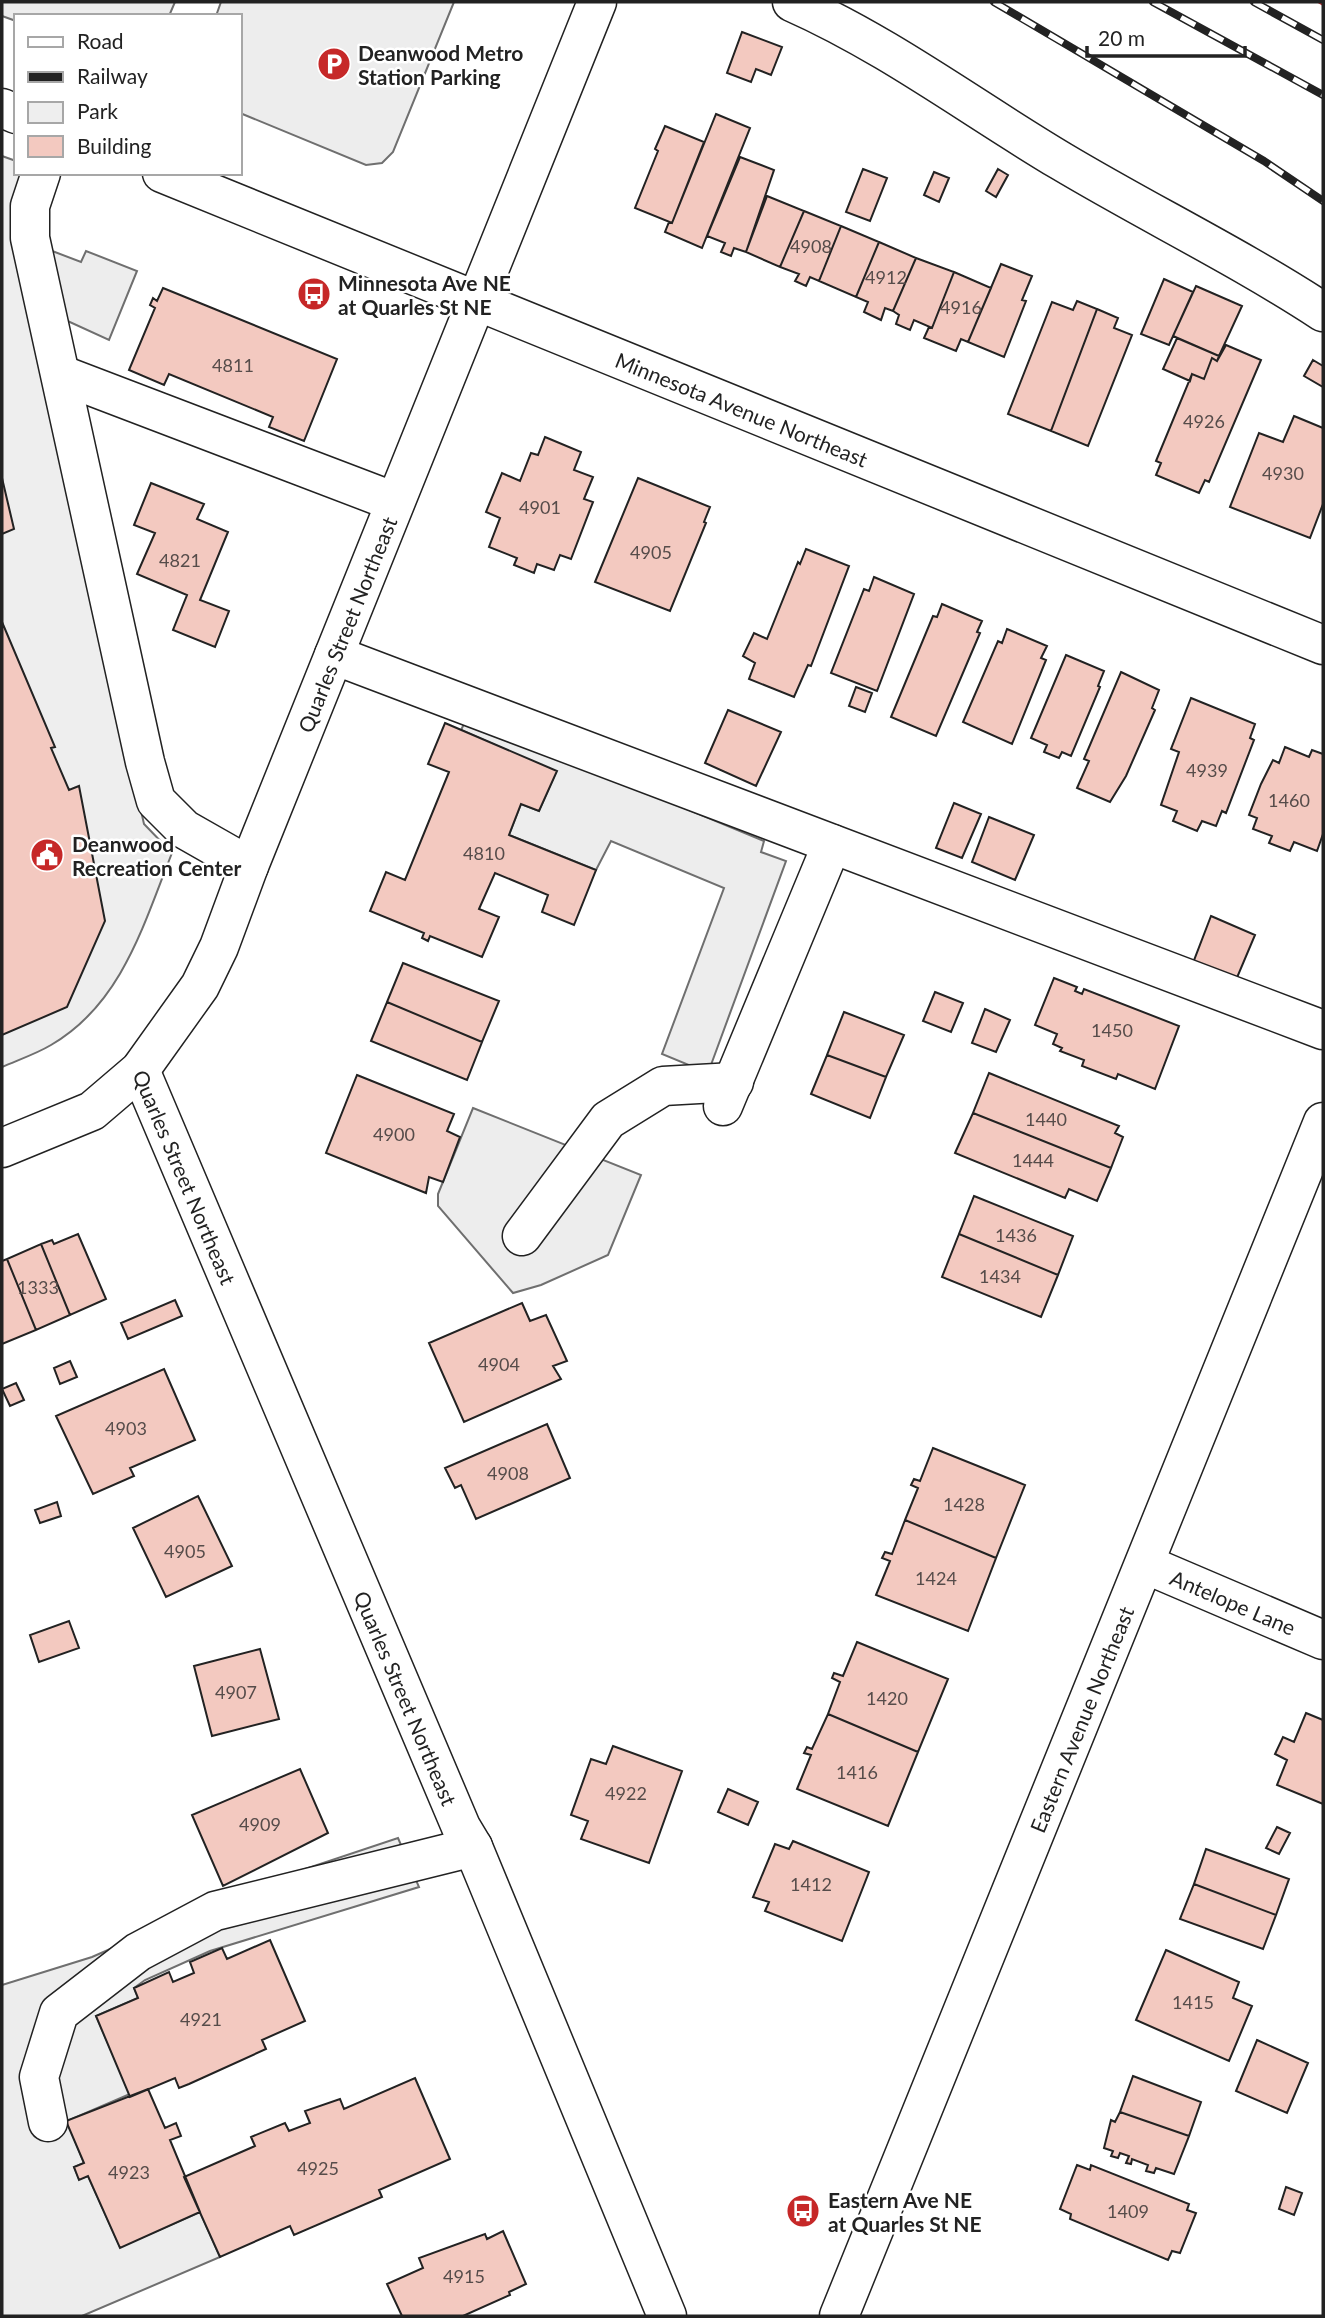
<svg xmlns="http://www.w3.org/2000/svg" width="1325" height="2318" font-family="Lato,sans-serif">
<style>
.green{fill:#eee;stroke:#6f6f6f;stroke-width:2}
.parking{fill:#ededed;stroke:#6f6f6f;stroke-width:2}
.building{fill:#f3c9c0;stroke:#222;stroke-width:2}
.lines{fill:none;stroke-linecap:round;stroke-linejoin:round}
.minor-casing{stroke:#222;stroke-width:41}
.major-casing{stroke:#222;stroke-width:41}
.minor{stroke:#fff;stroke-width:38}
.major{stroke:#fff;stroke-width:38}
.rail-casing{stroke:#222;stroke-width:8}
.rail{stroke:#fff;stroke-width:5;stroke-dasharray:16;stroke-linecap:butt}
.power{stroke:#c62828;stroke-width:2;stroke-dasharray:24 5 3.5 5;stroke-linecap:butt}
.labels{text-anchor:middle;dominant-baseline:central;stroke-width:5;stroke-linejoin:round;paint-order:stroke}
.number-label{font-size:18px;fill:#564c4a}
.poi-label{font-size:21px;font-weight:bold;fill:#222;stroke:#fff;text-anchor:start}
.street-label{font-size:21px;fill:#222;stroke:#fff}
</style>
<rect width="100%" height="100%" fill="#fff"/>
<path class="green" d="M2 156 16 161V173H22L15 252 144 824 172 853C144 923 122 1004 51 1045 36 1054 18 1060 2 1067Z"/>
<path class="parking" d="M2 2H175L169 16H16V21L2 16Z
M221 2H454L393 152 382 163 366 165 240 113V16H216Z
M47 249 81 262 86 251 137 271 109 340 61 318Z
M467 718 764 841 761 852 786 861 708 1073 662 1054 724 888 611 841 596 870 509 835 521 804 539 811 556 772 461 730Z
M473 1108 641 1175 608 1255 541 1285 513 1293 438 1206V1194Z
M398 1838 419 1887 210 1951 145 1980 134 1988 138 1998 96 2016 130 2094 67 2121 84 2163 74 2167 79 2179 88 2176 120 2247 200 2212 220 2257 82 2316H2V1985L92 1957 254 1886Z"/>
<path class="building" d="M742 32 782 47 771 75 756 69 751 82 727 73Z
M716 114 750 128 702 248 665 232 669 222 672 223Z
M665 126 704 142 672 223 635 208 658 151 655 149Z
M740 157 774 170 746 252 734 248 731 256 721 252 725 243 707 236Z
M863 169 887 178 870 221 846 212Z
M998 169 1008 175 996 197 986 191Z
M934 172 949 178 939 202 924 195Z
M767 196 804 211 780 267 746 252Z
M804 211 841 226 819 281 810 277 806 286 795 281 799 274 780 267Z
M841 226 879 242 856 297 819 281Z
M879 242 916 258 893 311 885 308 881 320 864 312 868 302 856 297Z
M916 258 954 272 932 328 914 320 910 330 896 324 899 315 893 311Z
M1001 264 1032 276 1022 300 1026 301 1004 357 968 342Z
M954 272 991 288 968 342 961 339 956 351 924 338 929 327 932 328Z
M1164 279 1193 292 1169 345 1141 334Z
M1196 286 1242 306 1219 356 1173 336Z
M163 288 337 359 304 441 269 427 273 417 169 374 164 385 129 370 155 308 150 305 153 298 157 301Z
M1077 301 1097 309 1051 431 1008 414 1052 302 1073 310Z
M1097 309 1118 318 1114 328 1132 335 1088 446 1051 431Z
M1177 338 1219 356 1217 361 1212 358 1204 379 1192 374 1190 381 1163 369Z
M1226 345 1261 360 1209 482 1205 480 1199 493 1156 475 1161 463 1156 461 1192 374 1204 379 1212 358 1217 361Z
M1313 360 1323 366V387L1304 376Z
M1294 416 1323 428V504L1310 538 1230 507 1259 433 1283 442Z
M545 437 581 452 574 470 593 477 584 499 593 502 571 559 560 555 554 570 537 564 534 573 514 565 517 558 489 547 500 518 486 512 502 473 520 481 531 453 538 455Z
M2 478 14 529 2 534Z
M638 478 710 507 704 522 706 523 670 611 595 582Z
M151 483 204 504 197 519 228 532 200 600 229 611 215 647 173 630 187 595 137 574 155 533 134 525Z
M806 549 849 566 811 666 808 665 794 697 749 679 755 663 743 656 754 633 767 639 798 562 800 564Z
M874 577 914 594 877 691 831 673 864 589 869 591Z
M942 604 982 621 977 632 980 633 936 736 891 717 933 616 937 617Z
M2 622 55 747 51 748 69 790 79 786 105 921 67 1007 2 1035Z
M1007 629 1047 646 1041 658 1046 660 1012 744 963 722 998 641 1002 643Z
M1066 655 1104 671 1098 686 1100 687 1071 756 1062 752 1059 758 1044 752 1047 745 1031 738Z
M1121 672 1159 690 1152 708 1155 710 1126 776 1110 802 1077 788 1089 761 1084 759Z
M856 687 872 693 865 712 849 706Z
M1191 698 1255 724 1250 738 1254 740 1226 813 1222 811 1216 826 1202 821 1197 831 1173 821 1177 811 1161 805 1179 752 1171 749Z
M728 710 781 732 756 786 705 763Z
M445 723 557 771 539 811 521 804 509 835 596 870 574 925 542 912 548 895 495 873 479 909 499 917 482 957 430 936 428 941 422 938 424 933 370 911 386 872 405 880 449 772 428 764Z
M1285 747 1309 757 1312 750 1323 754V834L1317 851 1294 842 1290 851 1269 843 1272 836 1253 829 1257 818 1249 815 1261 784 1273 760 1279 763Z
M954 803 981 814 962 858 936 848Z
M989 817 1034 835 1015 880 972 862Z
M1211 916 1255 935 1236 980 1193 963Z
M403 963 499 1001 482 1042 387 1002Z
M1054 978 1077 987 1075 991 1082 994 1084 989 1179 1026 1155 1089 1118 1074 1116 1079 1082 1066 1084 1060 1060 1051 1062 1048 1053 1044 1057 1034 1035 1025Z
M935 992 963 1003 951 1032 923 1021Z
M387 1002 482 1042 467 1080 371 1041Z
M985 1009 1010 1020 996 1052 972 1043Z
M844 1012 904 1035 886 1077 827 1055Z
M827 1055 886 1077 870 1118 811 1094Z
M989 1073 1119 1126 1115 1133 1123 1137 1111 1168 973 1113Z
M357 1075 454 1114 447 1131 460 1137 443 1182 429 1177 426 1193 326 1153Z
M973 1113 1111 1168 1097 1201 1069 1189 1065 1198 955 1153Z
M974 1196 1073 1236 1058 1275 959 1234Z
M78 1234 106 1299 70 1315 41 1244 52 1240 54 1244Z
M959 1234 1058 1275 1041 1317 942 1277Z
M41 1244 70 1315 36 1330 7 1259Z
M7 1259 36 1330 2 1344V1261Z
M175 1300 182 1316 128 1339 121 1323Z
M522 1303 530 1321 546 1315 567 1361 553 1366 561 1379 464 1422 429 1343Z
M70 1361 77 1377 60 1384 54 1368Z
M164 1369 195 1440 130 1468 134 1476 93 1494 56 1416Z
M16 1383 24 1400 10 1406 2 1389Z
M547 1424 570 1478 476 1519 461 1485 455 1488 445 1468Z
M933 1448 1025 1485 996 1558 905 1520 918 1488 911 1485 914 1479 920 1481Z
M198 1496 232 1566 166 1597 133 1528Z
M57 1502 61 1516 40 1523 35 1510Z
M905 1520 996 1558 968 1631 876 1595 890 1561 882 1558 885 1552 892 1554Z
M69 1621 79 1648 39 1662 30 1635Z
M857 1642 948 1679 918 1752 828 1714 840 1682 832 1678 834 1673 843 1676Z
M260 1649 279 1719 212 1736 194 1666Z
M1306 1713 1323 1720V1804L1277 1785 1287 1760 1275 1754 1283 1737 1294 1742Z
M828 1714 918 1752 888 1826 797 1789 811 1755 804 1753 807 1747 812 1749Z
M613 1746 682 1771 649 1863 581 1839 588 1821 571 1815 591 1759 606 1764Z
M300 1769 328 1833 223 1886 192 1815Z
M728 1789 758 1802 748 1825 718 1812Z
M1277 1827 1290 1833 1279 1854 1266 1848Z
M793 1841 869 1872 842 1941 765 1911 769 1902 753 1897 775 1844 789 1849Z
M1206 1849 1289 1879 1276 1915 1194 1884Z
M1194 1884 1276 1915 1263 1949 1180 1919Z
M270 1940 305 2021 262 2040 266 2049 189 2084 179 2088 175 2078 130 2097 96 2016 138 1998 134 1988 169 1972 173 1982 194 1973 190 1962 222 1948 227 1959Z
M1166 1950 1239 1982 1233 1998 1252 2006 1229 2061 1136 2020Z
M1257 2040 1308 2063 1287 2113 1236 2091Z
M1133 2076 1201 2102 1189 2136 1120 2112Z
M415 2078 450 2159 379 2190 382 2197 294 2235 290 2226 220 2257 184 2177 255 2146 251 2137 285 2123 289 2131 310 2123 305 2111 340 2099 344 2109Z
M148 2089 165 2128 176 2123 181 2136 170 2140 200 2212 120 2248 88 2176 79 2180 74 2167 84 2163 66 2121Z
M1120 2112 1189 2136 1174 2174 1156 2168 1154 2173 1146 2171 1148 2165 1132 2159 1131 2164 1126 2163 1129 2156 1120 2153 1118 2158 1111 2156 1113 2151 1104 2148 1111 2120 1115 2122Z
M1077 2165 1090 2170 1091 2165 1189 2204 1187 2210 1196 2213 1180 2253 1172 2251 1168 2260 1070 2219 1071 2214 1060 2209Z
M1286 2187 1302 2193 1294 2215 1279 2209Z
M503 2231 526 2284 509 2292 510 2295 463 2316H402L387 2284 423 2268 419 2258 485 2234 487 2239Z"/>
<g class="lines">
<defs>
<g id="minor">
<path d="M792 2C887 44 972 108 1061 161 1148 213 1239 257 1323 312"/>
<path d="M2 108 16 114"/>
<path d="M41 173 30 206V238L145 762 156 801 184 829 249 866"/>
<path id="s1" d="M162 173 1323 645"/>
<path d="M62 375 395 502"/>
<path d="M334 655 1323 1030"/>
<path id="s2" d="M140 1070 461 1827 473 1847 667 2316"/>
<path d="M723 1106 832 844"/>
<path id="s3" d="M2 1148 92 1111 140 1070 200 986 219 947 249 866 597 2"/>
<path d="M522 1236 608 1120 663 1086 734 1082"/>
<path id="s4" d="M1145 1564 1323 1640"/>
<path d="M48 2122 39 2077 59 2013 138 1952 215 1911 473 1847"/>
</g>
<g id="major">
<path id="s5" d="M839 2316 1323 1122"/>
</g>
</defs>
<use href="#minor" class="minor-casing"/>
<use href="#major" class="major-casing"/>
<use href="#minor" class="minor"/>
<use href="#major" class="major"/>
<defs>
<path id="rail" d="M994 2 1264 161 1323 201
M1153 2 1323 95
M1254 2 1323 40"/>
</defs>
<use href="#rail" class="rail-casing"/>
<use href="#rail" class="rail"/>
<path class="power" d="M1318 2 1323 5"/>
</g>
<defs>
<symbol id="parking-disc" viewBox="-11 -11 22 22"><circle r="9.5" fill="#c62828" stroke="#fff"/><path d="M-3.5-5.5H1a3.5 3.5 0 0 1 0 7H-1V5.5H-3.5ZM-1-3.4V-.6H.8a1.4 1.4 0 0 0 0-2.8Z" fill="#fff"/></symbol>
<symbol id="bus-disc" viewBox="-11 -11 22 22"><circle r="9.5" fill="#c62828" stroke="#fff"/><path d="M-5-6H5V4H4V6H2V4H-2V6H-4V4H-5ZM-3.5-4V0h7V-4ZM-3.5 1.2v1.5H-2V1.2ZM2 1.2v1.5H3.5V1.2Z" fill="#fff"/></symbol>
<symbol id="civic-disc" viewBox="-11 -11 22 22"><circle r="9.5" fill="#c62828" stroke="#fff"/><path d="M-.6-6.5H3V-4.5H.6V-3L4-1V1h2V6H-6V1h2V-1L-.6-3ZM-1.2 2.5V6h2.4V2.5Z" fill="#fff"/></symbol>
</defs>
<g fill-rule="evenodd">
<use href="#parking-disc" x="315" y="45" width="38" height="38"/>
<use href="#bus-disc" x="295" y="275" width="38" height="38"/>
<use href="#civic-disc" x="28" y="836" width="38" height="38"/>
<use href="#bus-disc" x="784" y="2192" width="38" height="38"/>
</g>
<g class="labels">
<g class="number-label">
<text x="811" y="246">4908</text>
<text x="886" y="277">4912</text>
<text x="961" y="307">4916</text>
<text x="233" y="365">4811</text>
<text x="1204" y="421">4926</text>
<text x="1283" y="473">4930</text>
<text x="540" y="507">4901</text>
<text x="651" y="552">4905</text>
<text x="180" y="560">4821</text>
<text x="1207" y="770">4939</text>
<text x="1289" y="800">1460</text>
<text x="484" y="853">4810</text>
<text x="1112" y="1030">1450</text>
<text x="1046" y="1119">1440</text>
<text x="394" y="1134">4900</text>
<text x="1033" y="1160">1444</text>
<text x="1016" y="1235">1436</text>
<text x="1000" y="1276">1434</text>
<text x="38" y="1287">1333</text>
<text x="499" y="1364">4904</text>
<text x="126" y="1428">4903</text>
<text x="508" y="1473">4908</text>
<text x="964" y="1504">1428</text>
<text x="185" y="1551">4905</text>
<text x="936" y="1578">1424</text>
<text x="236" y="1692">4907</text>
<text x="887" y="1698">1420</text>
<text x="857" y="1772">1416</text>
<text x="626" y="1793">4922</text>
<text x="260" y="1824">4909</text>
<text x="811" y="1884">1412</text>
<text x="1193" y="2002">1415</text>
<text x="201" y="2019">4921</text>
<text x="318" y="2168">4925</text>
<text x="129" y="2172">4923</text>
<text x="1128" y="2211">1409</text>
<text x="464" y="2276">4915</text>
</g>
<g class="poi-label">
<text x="358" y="52">Deanwood Metro<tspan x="358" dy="24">Station Parking</tspan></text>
<text x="338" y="282">Minnesota Ave NE<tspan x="338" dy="24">at Quarles St NE</tspan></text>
<text x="72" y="843">Deanwood<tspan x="72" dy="24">Recreation Center</tspan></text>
<text x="828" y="2199">Eastern Ave NE<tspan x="828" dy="24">at Quarles St NE</tspan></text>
</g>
<g class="street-label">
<text stroke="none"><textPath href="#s1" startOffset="626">Minnesota Avenue Northeast</textPath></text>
<text stroke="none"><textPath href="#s3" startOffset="654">Quarles Street Northeast</textPath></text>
<text stroke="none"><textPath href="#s2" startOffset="116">Quarles Street Northeast</textPath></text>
<text stroke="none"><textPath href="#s4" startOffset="96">Antelope Lane</textPath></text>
<text stroke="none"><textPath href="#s2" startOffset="682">Quarles Street Northeast</textPath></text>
<text stroke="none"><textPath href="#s5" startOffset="644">Eastern Avenue Northeast</textPath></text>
</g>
</g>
<rect width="1325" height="2318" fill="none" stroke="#222222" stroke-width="7"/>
<rect x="14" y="14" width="228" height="161" fill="#ffffff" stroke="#a7a7a7" stroke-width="2"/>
<rect x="28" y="37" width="35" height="10" fill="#ffffff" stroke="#a7a7a7" stroke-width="2"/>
<text x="77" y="49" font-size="21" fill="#222222">Road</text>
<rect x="28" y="72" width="35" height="10" fill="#222222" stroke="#a7a7a7" stroke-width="2"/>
<text x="77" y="84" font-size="21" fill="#222222">Railway</text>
<rect x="28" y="102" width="35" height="21" fill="#eeeeee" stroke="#a7a7a7" stroke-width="2"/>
<text x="77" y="119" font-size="21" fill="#222222">Park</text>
<rect x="28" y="136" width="35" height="21" fill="#f3c9c0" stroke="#a7a7a7" stroke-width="2"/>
<text x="77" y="154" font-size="21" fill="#222222">Building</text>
<path d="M1087 46v10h158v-10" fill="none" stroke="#222222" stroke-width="3.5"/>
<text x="1098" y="46" font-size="21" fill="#222222" stroke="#ffffff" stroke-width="5" paint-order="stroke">20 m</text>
</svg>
